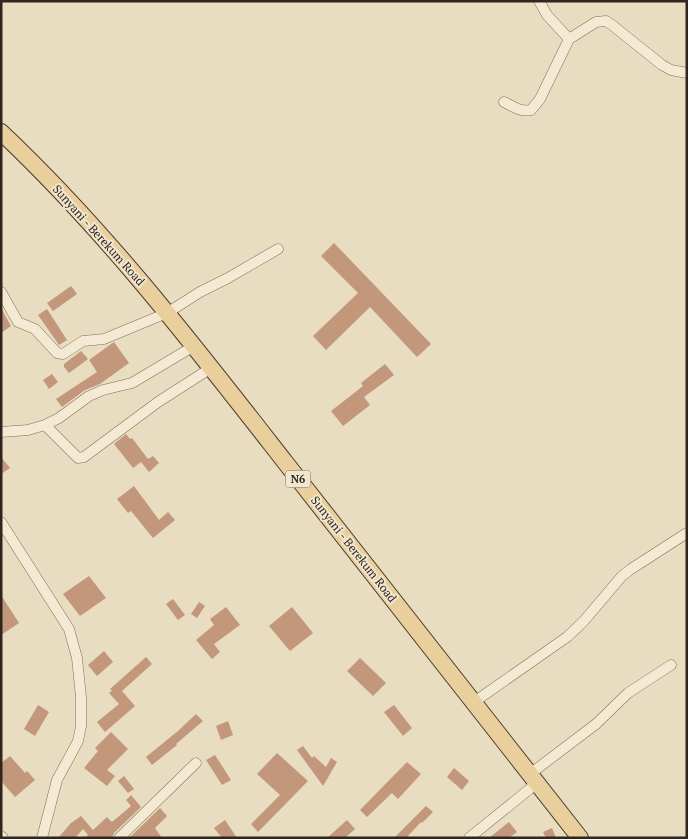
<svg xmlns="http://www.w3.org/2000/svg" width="688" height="839" font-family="'PT Serif',serif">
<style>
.building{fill:#c3977b}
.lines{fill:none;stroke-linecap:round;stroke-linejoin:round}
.street-casing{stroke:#806e5b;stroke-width:11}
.primary-casing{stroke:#4e3c2f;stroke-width:18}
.street{stroke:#f4ead3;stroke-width:10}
.primary{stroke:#e9cf9c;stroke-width:16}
.labels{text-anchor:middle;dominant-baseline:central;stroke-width:4;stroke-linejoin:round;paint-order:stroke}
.shield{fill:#f1e6d0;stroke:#6b6053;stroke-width:1}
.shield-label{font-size:11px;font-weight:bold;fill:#31261d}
.street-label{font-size:12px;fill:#31261d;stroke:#f1e6d0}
</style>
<rect width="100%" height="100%" fill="#e8dcc1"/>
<path class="building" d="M334 243 431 344 417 357 370 307 326 350 313 336 358 293 321 256Z
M71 286 77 294 53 311 47 303Z
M1 308 11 326 1 333Z
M47 309 67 340 59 345 38 315Z
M114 342 129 363 100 384 85 390 62 407 56 399 97 372 89 360Z
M81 351 88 359 69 373 64 367V364Z
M385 364 394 375 364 397 370 405 343 426 331 411 363 386 361 383Z
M52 374 58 382 49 389 43 380Z
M126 434 130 439 132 438 148 459 153 456 159 463 149 472 141 462 133 468 114 444Z
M1 457 10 468 1 474Z
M134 486 159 520 168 512 175 520 153 538 131 511 128 513 117 499Z
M89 576 106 598 80 616 63 594Z
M1 595 19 623 1 635Z
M173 599 185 615 178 620 166 604Z
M199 602 205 606 197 618 191 614Z
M226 607 240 625 214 644 220 652 212 659 196 640 214 625 210 619Z
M292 607 313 633 290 651 269 626Z
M104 651 113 662 97 676 88 665Z
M146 657 152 664 122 691 135 706 105 732 97 722 119 704 109 693 112 691 110 689Z
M360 658 386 683 373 696 347 671Z
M38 705 49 712 35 736 24 729Z
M394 705 412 728 403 736 384 712Z
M196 714 203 721 176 744 177 745 152 765 146 757 178 731Z
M228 721 233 735 221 740 216 726Z
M111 732 128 749 107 770 115 776 107 786 84 768 98 751 95 748Z
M303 746 312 758 314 756 326 767 331 758 337 762 323 786 297 750Z
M277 753 308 781 258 832 251 824 280 795 257 774Z
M215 755 231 780 222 785 206 760Z
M10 756 25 773 27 771 35 780 15 797 1 781V763Z
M407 762 421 774 398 799 392 793 367 817 360 810Z
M454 768 469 781 462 790 447 777Z
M124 776 134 789 128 793 118 781Z
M131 795 141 807 114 833 112 838H85L88 835 83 829 75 838H58L71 823 81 816 93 830 107 817 112 822 131 806 126 800Z
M426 806 433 812 422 823 421 822 406 838H394Z
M160 808 167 816 155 828 162 838H129Z
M225 820 237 838H222L214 828Z
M347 820 355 829 345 838H327Z
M509 822 517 832 509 838H489Z
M552 828 556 838H546L543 832Z"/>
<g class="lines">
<defs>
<path id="street" d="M539 1 547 15 569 39
M504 102C514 107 520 112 531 110L540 99 569 39 596 22 606 21 612 25 662 65 671 70 687 73
M1 292 18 322 35 329 57 353 63 354 83 341 104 339 167 313 200 292 228 278 278 249
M45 425 78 458 84 457 158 402 211 368
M1 432 28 430 45 425 59 418 89 396 103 390 132 383 194 346
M1 522 69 629 77 658 81 697V726L78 741 57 780 42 838
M474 702 567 637 583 622 622 576 631 569 687 533
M530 774 596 724 628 693 671 665
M1 836 3 838
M119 838 196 763
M469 838 537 783"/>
<path id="primary" d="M1 132C107 232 196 348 285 462 383 588 482 713 580 838"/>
</defs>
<use href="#street" class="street-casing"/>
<use href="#primary" class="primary-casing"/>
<use href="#street" class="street"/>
<use href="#primary" class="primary"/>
</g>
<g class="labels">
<rect class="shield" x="285.5" y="470.5" width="25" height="17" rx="4"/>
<g class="shield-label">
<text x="298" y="479">N6</text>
</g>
<g class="street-label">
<text transform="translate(99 235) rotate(48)">Sunyani - Berekum Road</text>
<text transform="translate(354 549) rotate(52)">Sunyani - Berekum Road</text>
</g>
</g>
<rect width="688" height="839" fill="none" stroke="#31261d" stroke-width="5"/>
</svg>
